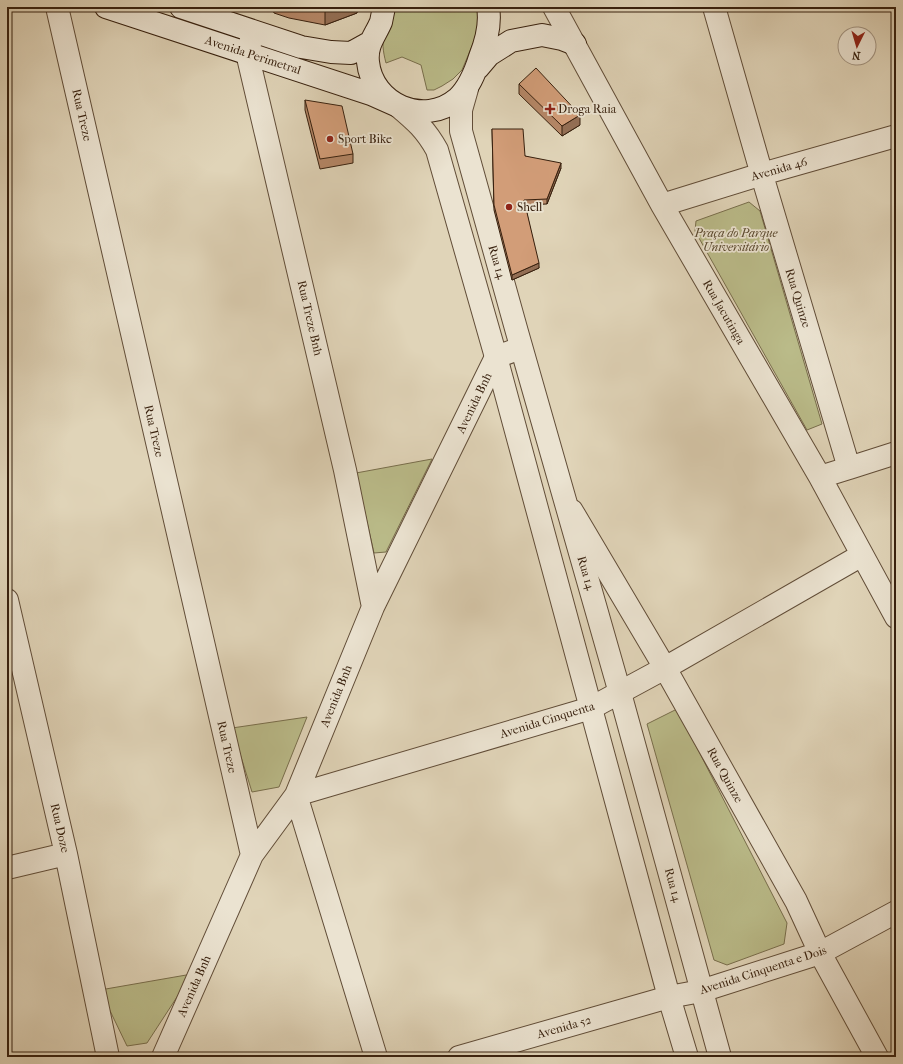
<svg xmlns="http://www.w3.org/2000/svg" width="903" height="1064" font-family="'IM FELL French Canon',serif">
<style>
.green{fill:#babb89;stroke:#786e4c}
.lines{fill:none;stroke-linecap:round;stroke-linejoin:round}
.minor-casing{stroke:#614d38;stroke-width:24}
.tertiary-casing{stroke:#614d38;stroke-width:24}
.secondary-casing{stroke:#37200e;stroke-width:24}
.minor{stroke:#ebe3d1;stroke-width:22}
.tertiary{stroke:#ebe3d1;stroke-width:22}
.secondary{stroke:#ebe3d1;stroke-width:22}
.wall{fill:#b58767;stroke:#37200e}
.shaded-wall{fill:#936e54;stroke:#37200e}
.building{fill:#d29d78;stroke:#37200e}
.poi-dot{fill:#8f2418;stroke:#ebe3d1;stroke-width:1.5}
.labels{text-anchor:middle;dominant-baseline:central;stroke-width:3.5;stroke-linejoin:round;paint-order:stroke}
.street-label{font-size:12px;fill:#37200e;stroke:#ebe3d1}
.poi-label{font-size:12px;fill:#37200e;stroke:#ebe3d1;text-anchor:start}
.park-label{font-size:12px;font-style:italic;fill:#58472d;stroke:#ebe3d1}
</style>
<rect width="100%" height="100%" fill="#e0d4b8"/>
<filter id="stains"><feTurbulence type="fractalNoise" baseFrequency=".005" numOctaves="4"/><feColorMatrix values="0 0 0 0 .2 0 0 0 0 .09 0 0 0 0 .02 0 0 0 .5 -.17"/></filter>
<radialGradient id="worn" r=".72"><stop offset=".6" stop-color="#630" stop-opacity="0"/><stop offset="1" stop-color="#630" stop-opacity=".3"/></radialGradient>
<path class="green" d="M394 7H479L478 32 462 70 453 79 442 86 434 90H427L421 65 402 57 386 63C379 37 385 30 394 7Z
M749 202 760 211 822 424 807 430 695 231 696 221Z
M432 459 386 552 374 553 356 473Z
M677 709 787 923 784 944 727 965 714 960 647 724Z
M307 717 279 787 252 792 232 728Z
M192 974 147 1043 127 1046 100 990Z"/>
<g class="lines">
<defs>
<path id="minor" d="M57 7 252 855
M554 7 662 205 820 477 896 617
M714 7 764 182 849 468 820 477
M252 37 247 53 345 470 373 607
M662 205 762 174 896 136
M849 468 896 453
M572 511 665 668 796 901 820 953 877 1057
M7 600 66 854 108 1057
M7 868 66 854
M163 1057 252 855 296 795 373 607 496 357 521 348
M376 1057 296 795 591 708 665 668 862 555
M459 1057 669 997 701 991 820 953 896 912"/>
<path id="tertiary" d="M467 89 461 110V131L517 332 620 693 720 1057
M398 106C416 121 426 130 437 150L496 357 669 997 687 1057"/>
<path id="secondary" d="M106 7 371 94 398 106
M181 7 301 47 331 52 351 53 369 43
M384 7C383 12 382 17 381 22 375 36 366 45 368 62 372 104 424 127 457 99 469 88 475 73 480 57 486 42 491 24 488 7
M478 68 489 55 511 41 542 35 562 39 575 44"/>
</defs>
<use href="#minor" class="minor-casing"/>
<use href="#tertiary" class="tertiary-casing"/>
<use href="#secondary" class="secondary-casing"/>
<use href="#minor" class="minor"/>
<use href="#tertiary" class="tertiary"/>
<use href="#secondary" class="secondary"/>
</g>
<path class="wall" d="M272 7H357V13L325 25 289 18 274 13Z
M519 84 580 125 562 136 519 94Z
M305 100 353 154V163L320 169 305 110Z
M492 129 525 156 561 168 547 204 525 205 539 268 512 280 494 210Z"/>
<path class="shaded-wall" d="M335 7H357V13L325 25V11Z
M580 115V125L562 136V126Z
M561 163V168L547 204V199Z
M539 263V268L512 280V275Z"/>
<path class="building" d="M305 7H335L325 11Z
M536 68 580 115 562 126 519 84Z
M305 100 342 106 353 154 320 159Z
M492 129H523L525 156 561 163 547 199 524 200 539 263 512 275 494 205Z"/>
<g class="poi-dot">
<path d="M548 103h4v4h4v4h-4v4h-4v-4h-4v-4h4z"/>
<circle cx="330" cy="139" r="4"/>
<circle cx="509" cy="207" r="4"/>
</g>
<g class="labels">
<g class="street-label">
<text transform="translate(253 55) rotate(18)">Avenida Perimetral</text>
<text transform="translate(82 115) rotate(77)">Rua Treze</text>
<text transform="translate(779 169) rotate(-16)">Avenida 46</text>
<text transform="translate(497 262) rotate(74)">Rua 14</text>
<text transform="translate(798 298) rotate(73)">Rua Quinze</text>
<text transform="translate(724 312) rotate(60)">Rua Jacutinga</text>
<text transform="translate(310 318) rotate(77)">Rua Treze Bnh</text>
<text transform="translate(474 403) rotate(-64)">Avenida Bnh</text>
<text transform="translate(154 431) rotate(77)">Rua Treze</text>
<text transform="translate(586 573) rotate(74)">Rua 14</text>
<text transform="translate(336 696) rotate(-68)">Avenida Bnh</text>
<text transform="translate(547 720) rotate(-17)">Avenida Cinquenta</text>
<text transform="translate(227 747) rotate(77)">Rua Treze</text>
<text transform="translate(725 775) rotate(61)">Rua Quinze</text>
<text transform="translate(60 828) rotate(77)">Rua Doze</text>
<text transform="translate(673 885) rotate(75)">Rua 14</text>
<text transform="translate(763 970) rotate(-18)">Avenida Cinquenta e Dois</text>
<text transform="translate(194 986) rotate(-66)">Avenida Bnh</text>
<text transform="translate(564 1027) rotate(-16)">Avenida 52</text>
</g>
<g class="poi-label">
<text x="558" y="109">Droga Raia</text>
<text x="338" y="139">Sport Bike</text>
<text x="517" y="207">Shell</text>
</g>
<g class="park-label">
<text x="736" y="233">Praça do Parque<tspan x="736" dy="14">Universitário</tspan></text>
</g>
</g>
<rect width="903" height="1064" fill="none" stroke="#e0d4b8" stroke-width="24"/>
<rect x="8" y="8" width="887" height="1048" fill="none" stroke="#37200e" stroke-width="2"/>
<rect x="12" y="12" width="879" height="1040" fill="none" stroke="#37200e"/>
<g transform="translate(857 46) rotate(185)"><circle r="19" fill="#ebe3d1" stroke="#a39583"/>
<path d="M0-3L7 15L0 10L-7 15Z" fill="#8f2418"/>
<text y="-6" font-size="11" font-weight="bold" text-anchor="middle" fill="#37200e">N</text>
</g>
<rect width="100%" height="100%" filter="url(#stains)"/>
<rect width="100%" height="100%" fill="url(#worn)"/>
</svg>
